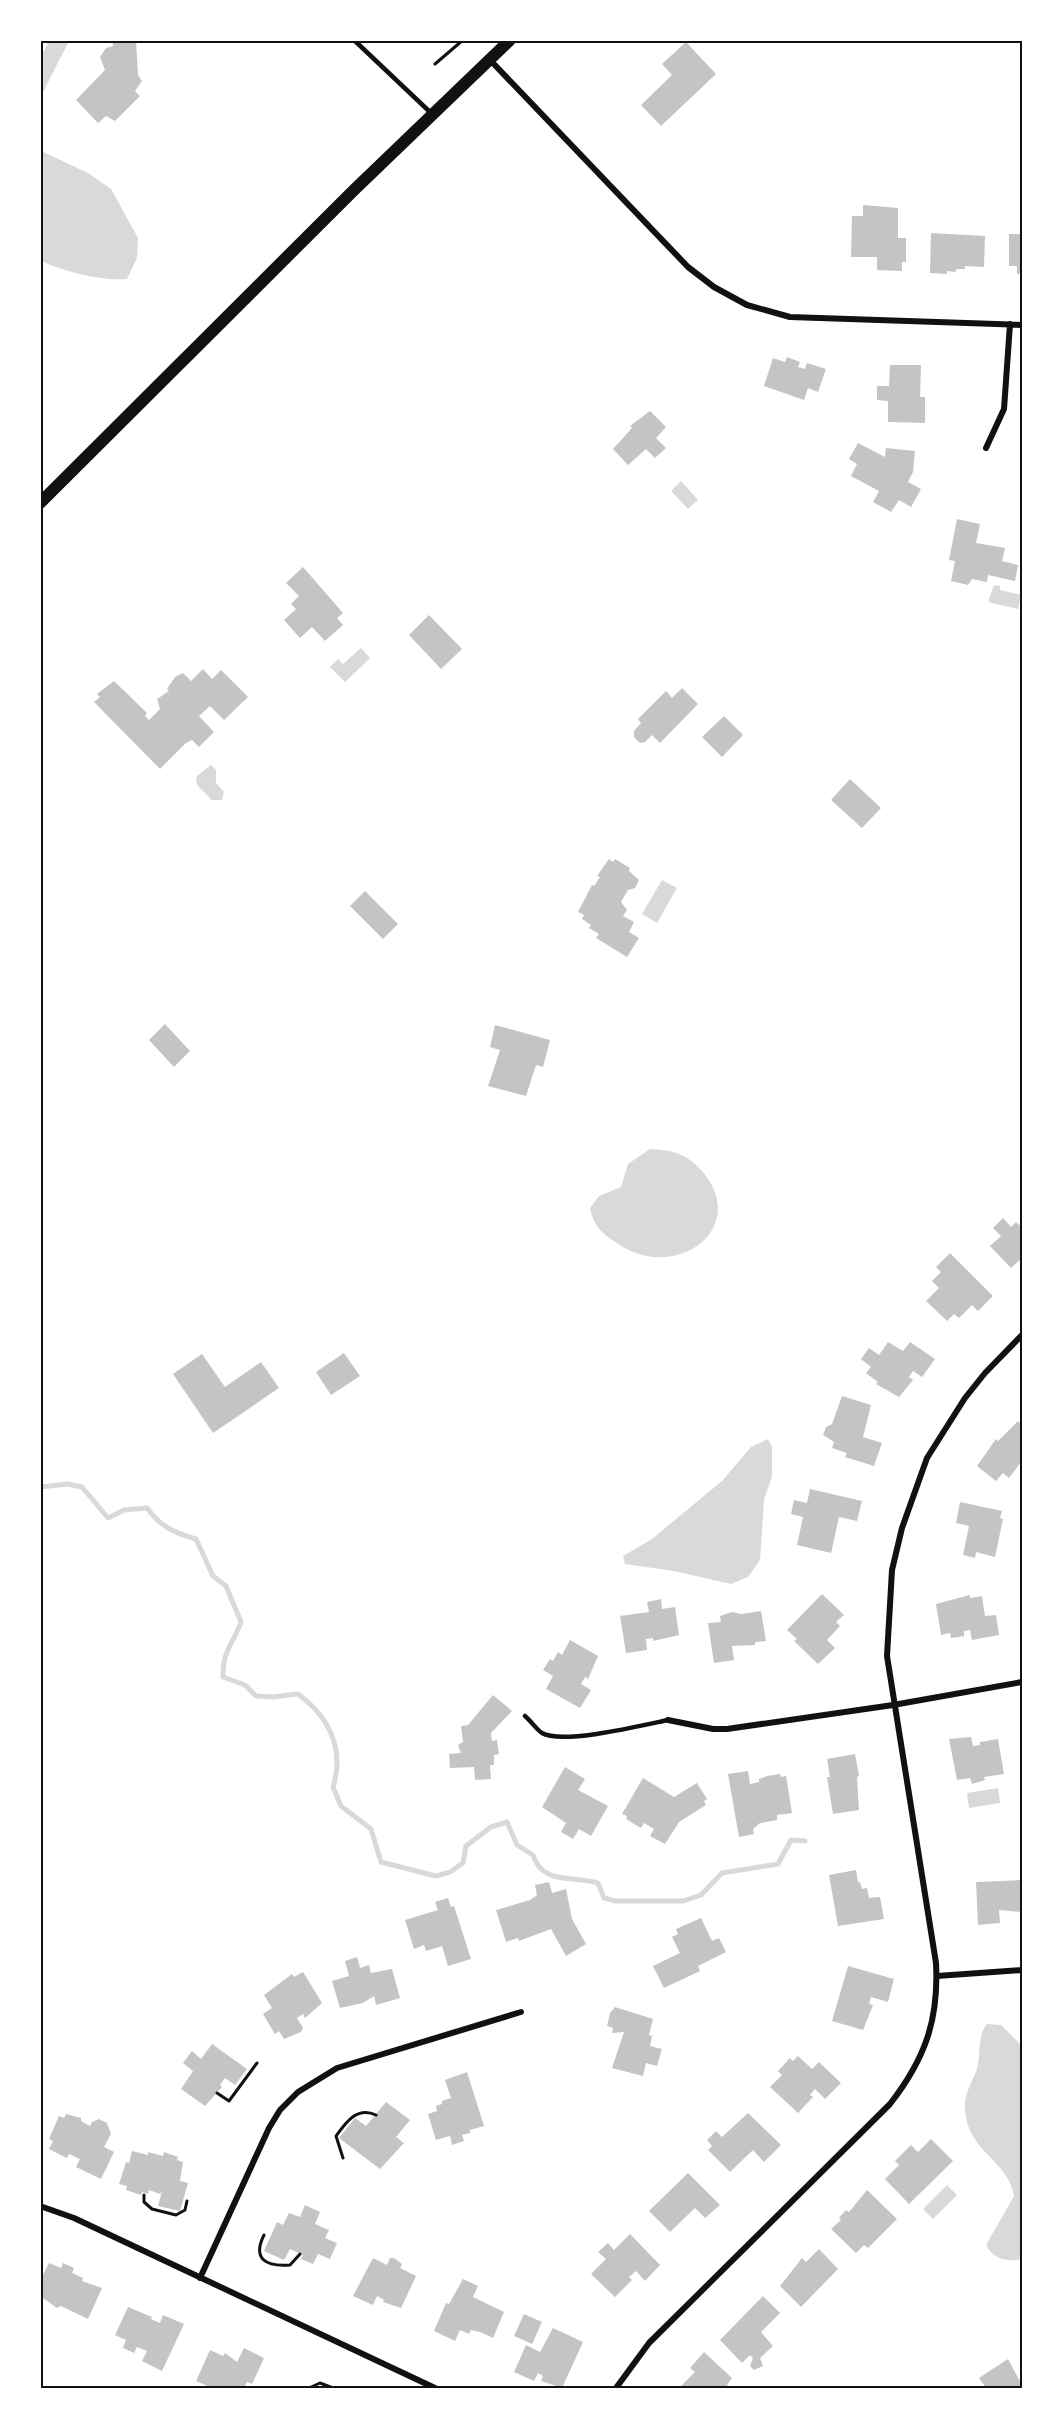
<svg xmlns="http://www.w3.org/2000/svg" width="1063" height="2429" font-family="Quicksand,sans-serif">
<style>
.water{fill:#d9d9d9}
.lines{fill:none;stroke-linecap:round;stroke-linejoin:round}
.stream{stroke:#d9d9d9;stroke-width:5}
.building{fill:#c4c4c4}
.path{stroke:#111;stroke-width:3}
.service{stroke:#111;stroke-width:4.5}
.minor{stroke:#111;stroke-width:6}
.secondary{stroke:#111;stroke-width:12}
.neatline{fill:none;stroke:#111;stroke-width:2}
</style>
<rect width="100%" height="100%" fill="#fff"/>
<path class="water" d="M49 41 68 43 41 96V57Z
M41 151 88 173 111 189 138 238 137 258 127 279C98 281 67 272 41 261Z
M681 481 698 500 688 509 671 491Z
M994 585 1000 586V590L1021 595 1018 609 988 602Z
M361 648 370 658 345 682 330 667 338 659 343 664Z
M211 765 216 770V783L224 792 222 800H211C206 790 193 788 197 776Z
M662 880 677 888 657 923 642 914Z
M650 1149C673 1150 687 1154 702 1171 751 1228 676 1282 620 1245 604 1235 594 1228 590 1208L599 1196 621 1187 628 1164Z
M768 1439 772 1447V1476L764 1500 760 1560 748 1577 731 1584 674 1571 625 1564 623 1556 652 1539 722 1481 751 1447Z
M998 1788 1000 1803 969 1808 967 1793Z
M987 2024 1001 2025 1022 2046V2259C1007 2262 994 2260 986 2245L1014 2196C1008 2158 964 2152 965 2104 965 2093 973 2080 977 2069 981 2054 977 2036 987 2024Z
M947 2185 957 2195 933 2219 923 2209Z"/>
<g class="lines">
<path class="stream" d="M40 1487 67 1484 82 1487 108 1518 124 1510 147 1508C160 1526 174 1533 196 1539L213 1576 226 1586 241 1622C233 1644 222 1652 223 1677L245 1685 256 1696 272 1697 298 1694C329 1717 345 1749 333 1787L341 1806 371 1829 381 1862 436 1876 450 1872 463 1863 466 1846 491 1827 507 1822 517 1845 533 1855C543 1886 574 1875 598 1883L604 1898 615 1901H683L701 1895 722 1873 778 1864 791 1840 805 1841"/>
</g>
<path class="building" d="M113 40H136L138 75 142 81 135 91 140 96 115 121 106 116 98 123 76 100 105 70 100 57 106 48 113 46Z
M686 42 716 74 661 126 641 105 672 75 662 64Z
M863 205 898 208V238H906V262H902V271L877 270V257H851L852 216H863Z
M931 233 985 236 984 267 965 266V269H956V272L947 271V274L930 273Z
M1009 234H1022V273L1017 274V266H1009Z
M787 357 800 362 798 367 805 369 807 363 826 369 818 392 808 388 804 400 764 386 773 358 785 362Z
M890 365H921L920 397H925V423L888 422V401L877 400V386H889Z
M650 411 666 427 656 438 666 448 655 458 646 449 628 465 613 449 632 428 630 426Z
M858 443 885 457 886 448 915 451 913 472 908 482 921 489 911 507 899 500 891 512 873 502 879 491 851 476 857 464 849 459Z
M957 519 980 524 976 543 1005 548 1002 561 1018 565 1015 581 988 575 987 582 972 579 968 585 951 581 955 561 949 560Z
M303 567 343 613 337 618 343 625 325 641 312 627 300 638 284 620 296 609 291 604 299 596 286 583Z
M429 615 462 649 441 669 409 635Z
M203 669 212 679 221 670 248 697 224 720 210 706 199 716 214 732 199 747 192 740 186 743 160 769 94 702 100 697 97 694 114 681 147 713 145 716 149 720 160 709 157 699 169 691 167 689 175 677 183 673 191 681Z
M682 688 698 704 660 743 652 735 645 742 640 743 634 737V731L641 723 638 719 666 691 672 698Z
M724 716 743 735 722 757 702 737Z
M850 779 881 808 862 828 831 800Z
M609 859 613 862 615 859 630 868 629 871 639 880 635 888 628 890 621 902 627 910 623 916 634 922 629 932 639 938 627 957 596 938 599 934 589 928 591 925 582 919 584 915 578 912 592 885 594 886 600 877 597 876Z
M365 891 398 924 383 939 350 906Z
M165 1024 190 1051 174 1067 149 1040Z
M495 1025 550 1040 543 1067 536 1065 526 1096 488 1086 500 1050 490 1047Z
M1003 1218 1011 1227 1016 1222 1019 1225 1022 1222V1263L1020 1260 1011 1268 990 1246 1001 1236 993 1228Z
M950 1253 993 1296 978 1311 972 1305 959 1318 954 1314 947 1321 926 1301 939 1288 932 1281 941 1272 936 1267Z
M888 1342 903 1351 910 1342 935 1359 922 1377 913 1371 909 1377 913 1380 899 1397 876 1384 878 1382 866 1373 871 1367 861 1359 869 1348 879 1355Z
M344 1353 360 1376 331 1395 316 1372Z
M202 1354 225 1387 261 1362 279 1388 213 1433 173 1374Z
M842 1396 871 1405 863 1437 882 1443 874 1466 845 1457 847 1453 832 1448 834 1442 823 1435 826 1427 832 1424Z
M1018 1421 1022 1425V1461L1009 1478 1003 1473 996 1481 977 1466 996 1439 998 1441Z
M810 1489 862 1501 857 1521 839 1517 831 1553 797 1545 803 1517 791 1514 794 1500 807 1503Z
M960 1502 1002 1511 1000 1518 1003 1519 995 1557 976 1552 975 1558 963 1555 969 1526 956 1523Z
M822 1594 844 1615 836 1622 840 1626 827 1640 835 1648 818 1664 794 1641 797 1639 787 1630Z
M970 1595V1598L982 1596 985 1616 996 1615 999 1635 972 1640 970 1630 964 1631V1636L951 1638 950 1633 941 1635 936 1604Z
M661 1599 662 1609 675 1607 679 1635 653 1641V1638L646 1639 647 1650 626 1653 620 1616 649 1612 647 1602Z
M761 1611 766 1641 755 1642V1645L732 1646 734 1660 714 1663 708 1623 721 1622 720 1616 732 1612 741 1614Z
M570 1640 598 1656 588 1679 585 1677 581 1684 591 1690 580 1708 546 1689 553 1676 543 1670 550 1659 553 1661 558 1652 562 1655Z
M493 1695 512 1711 491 1733 492 1741 497 1740 499 1754 494 1755V1765H490L491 1779 475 1780 474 1767 450 1768 449 1754 461 1753 458 1745 463 1742 461 1726 468 1725Z
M971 1737 973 1746 980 1745V1742L998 1739 1004 1774 984 1777 985 1780 972 1784 970 1778 957 1780 949 1739Z
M855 1754 859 1776 857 1777 859 1810 833 1814 827 1777H830L827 1759Z
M565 1767 585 1779 578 1790 608 1806 591 1836 579 1829 573 1839 561 1832 566 1823 542 1807Z
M748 1771 750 1784 759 1782V1779L767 1776 780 1774 781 1777 786 1776 792 1813 777 1815V1820L760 1823 753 1829 754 1834 739 1837 728 1774Z
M643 1778 674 1797 697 1783 707 1799 704 1801 706 1805 679 1822 665 1844 650 1836 654 1829 644 1823 641 1828 626 1819 627 1816 622 1814Z
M856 1870 858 1882H860L862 1889 867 1888 869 1898 880 1897 884 1919 838 1926 829 1875Z
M1022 1880 1021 1912 999 1910 1000 1923 978 1925 976 1882Z
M549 1882 552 1893 566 1889 572 1919 586 1944 566 1956 551 1929 519 1941 518 1938 506 1942 496 1910 530 1900 537 1895 535 1885Z
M448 1898 451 1907 454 1906 471 1959 448 1966 442 1946 426 1951 424 1945 414 1949 405 1920 438 1910 435 1902Z
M701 1918 712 1941 719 1938 726 1952 698 1966 700 1971 664 1988 653 1966 680 1953 672 1937 678 1934 676 1929Z
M357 1957 360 1968 369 1965 371 1973 392 1969 400 1998 376 2005 374 1996 363 2003 340 2008 332 1981 349 1976 345 1961Z
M848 1966 894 1979 888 2002 871 1997 869 2004 873 2005 863 2030 832 2021Z
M303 1972 322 2003 305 2018 303 2014 297 2018 303 2028 301 2032 284 2039 279 2031 275 2034 263 2014 272 2008 264 1995 292 1974 294 1977Z
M615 2007 653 2019 649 2035 652 2036 650 2046 662 2049 657 2066 646 2063 643 2076 612 2068 624 2032 612 2033 613 2028 607 2026 610 2013Z
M212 2044 247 2069 235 2085 225 2078 220 2085 222 2087 205 2106 181 2089 193 2071 183 2063 192 2051 201 2059Z
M798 2056 812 2069 819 2062 841 2083 825 2099 815 2089 810 2095 813 2097 798 2113 770 2087 782 2075 778 2071 790 2058 793 2061Z
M467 2072 484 2126 470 2130V2133L462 2135 464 2141 452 2145 450 2136 436 2140 428 2114 437 2111 436 2106 442 2104V2101L451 2098 445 2080Z
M386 2102 410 2120 396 2137 404 2143 380 2169 339 2138 355 2118 366 2126Z
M748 2113 781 2145 764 2162 753 2150 730 2172 708 2150 712 2146 707 2140 716 2131 722 2137Z
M66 2114 81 2118V2121L90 2126 92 2122 99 2119 107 2123 111 2134 104 2147 114 2152 101 2179 76 2167 80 2159 69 2154 67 2158 49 2149 53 2141 49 2139 59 2116 64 2118Z
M931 2139 953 2161 909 2204 885 2179 899 2165 895 2161 911 2145 918 2152Z
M132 2151 148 2155V2152L163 2156 164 2152 178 2157 177 2160 183 2162 180 2181 188 2183 180 2211 158 2206 162 2191 160 2194 149 2190 148 2194 142 2192 141 2195 126 2190 127 2186 119 2184 126 2162 129 2163Z
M688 2173 720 2205 705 2218 695 2208 670 2232 649 2211Z
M867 2190 897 2219 868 2248 864 2245 856 2253 831 2229 841 2220 839 2218 846 2210 849 2212Z
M305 2205 320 2212 315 2224 329 2230 325 2238 337 2243 330 2259 318 2254 313 2264 301 2259 303 2255 290 2249 284 2260 264 2251 277 2222 283 2225 289 2213 300 2217Z
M630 2234 660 2265 645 2281 636 2271 629 2277 632 2280 615 2297 591 2274 606 2259 598 2252 608 2243 614 2250Z
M819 2249 838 2269 801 2307 780 2286 802 2258 806 2262Z
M373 2258 387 2265 390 2258H394L402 2264 400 2268 416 2276 401 2308 383 2302 384 2300 377 2296 373 2305 353 2296Z
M49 2263 61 2268 63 2263 74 2268 72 2273 83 2278 82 2281 102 2288 88 2319 61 2306 57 2308 40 2296V2281Z
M463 2279 478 2286 473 2297 504 2312 493 2338 480 2332 471 2330 469 2334 460 2330 455 2341 434 2331 446 2303 449 2304Z
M763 2296 780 2313 761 2332 773 2346 760 2358 763 2366 754 2370 750 2366 753 2358 750 2355 742 2363 720 2340Z
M128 2307 152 2317 151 2319 160 2323 163 2315 184 2324 162 2371 142 2361 147 2351 137 2347 134 2353 123 2348 126 2340 115 2335Z
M524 2314 542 2322 532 2344 514 2336Z
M553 2328 583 2342 562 2388 541 2381 543 2376 538 2373 534 2381 514 2372 526 2345 540 2352Z
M244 2348 264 2358 252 2384 247 2382 244 2388H212L196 2381 210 2350 223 2356 225 2353 237 2362Z
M704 2352 732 2378 727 2385 731 2388H679L695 2372 690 2368Z
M1008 2359 1022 2385 1017 2388H986L979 2378Z"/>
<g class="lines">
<path class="path" d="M435 64 463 40
M217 2093 229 2101 257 2063
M343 2158 336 2136C346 2122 357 2106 376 2115
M144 2195V2202L152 2209 176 2215 185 2210 187 2201
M264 2235C252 2259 266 2267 290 2265L300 2254
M309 2388 320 2383 333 2388"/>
<path class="service" d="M354 40 431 113
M525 1716C531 1721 536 1729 542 1733 562 1745 644 1725 668 1720"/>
<path class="minor" d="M491 61 688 267 714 287 747 305 790 317 1022 325
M986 448 1004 409 1010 324
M668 1720 713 1729H727L893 1705 1022 1682
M937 1976 1022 1970
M40 2206 74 2218 435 2388
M200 2278 269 2128 280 2110 298 2092 337 2068 521 2012
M616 2388 649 2343 890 2104C925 2059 939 2020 936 1963L887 1656 892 1570 902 1528 927 1458 965 1398 985 1373 1022 1335"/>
<path class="secondary" d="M40 503 354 190 510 40"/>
</g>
<rect width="1063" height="2429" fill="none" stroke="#ffffff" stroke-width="84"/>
<rect x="42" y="42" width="979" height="2345" class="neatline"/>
</svg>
